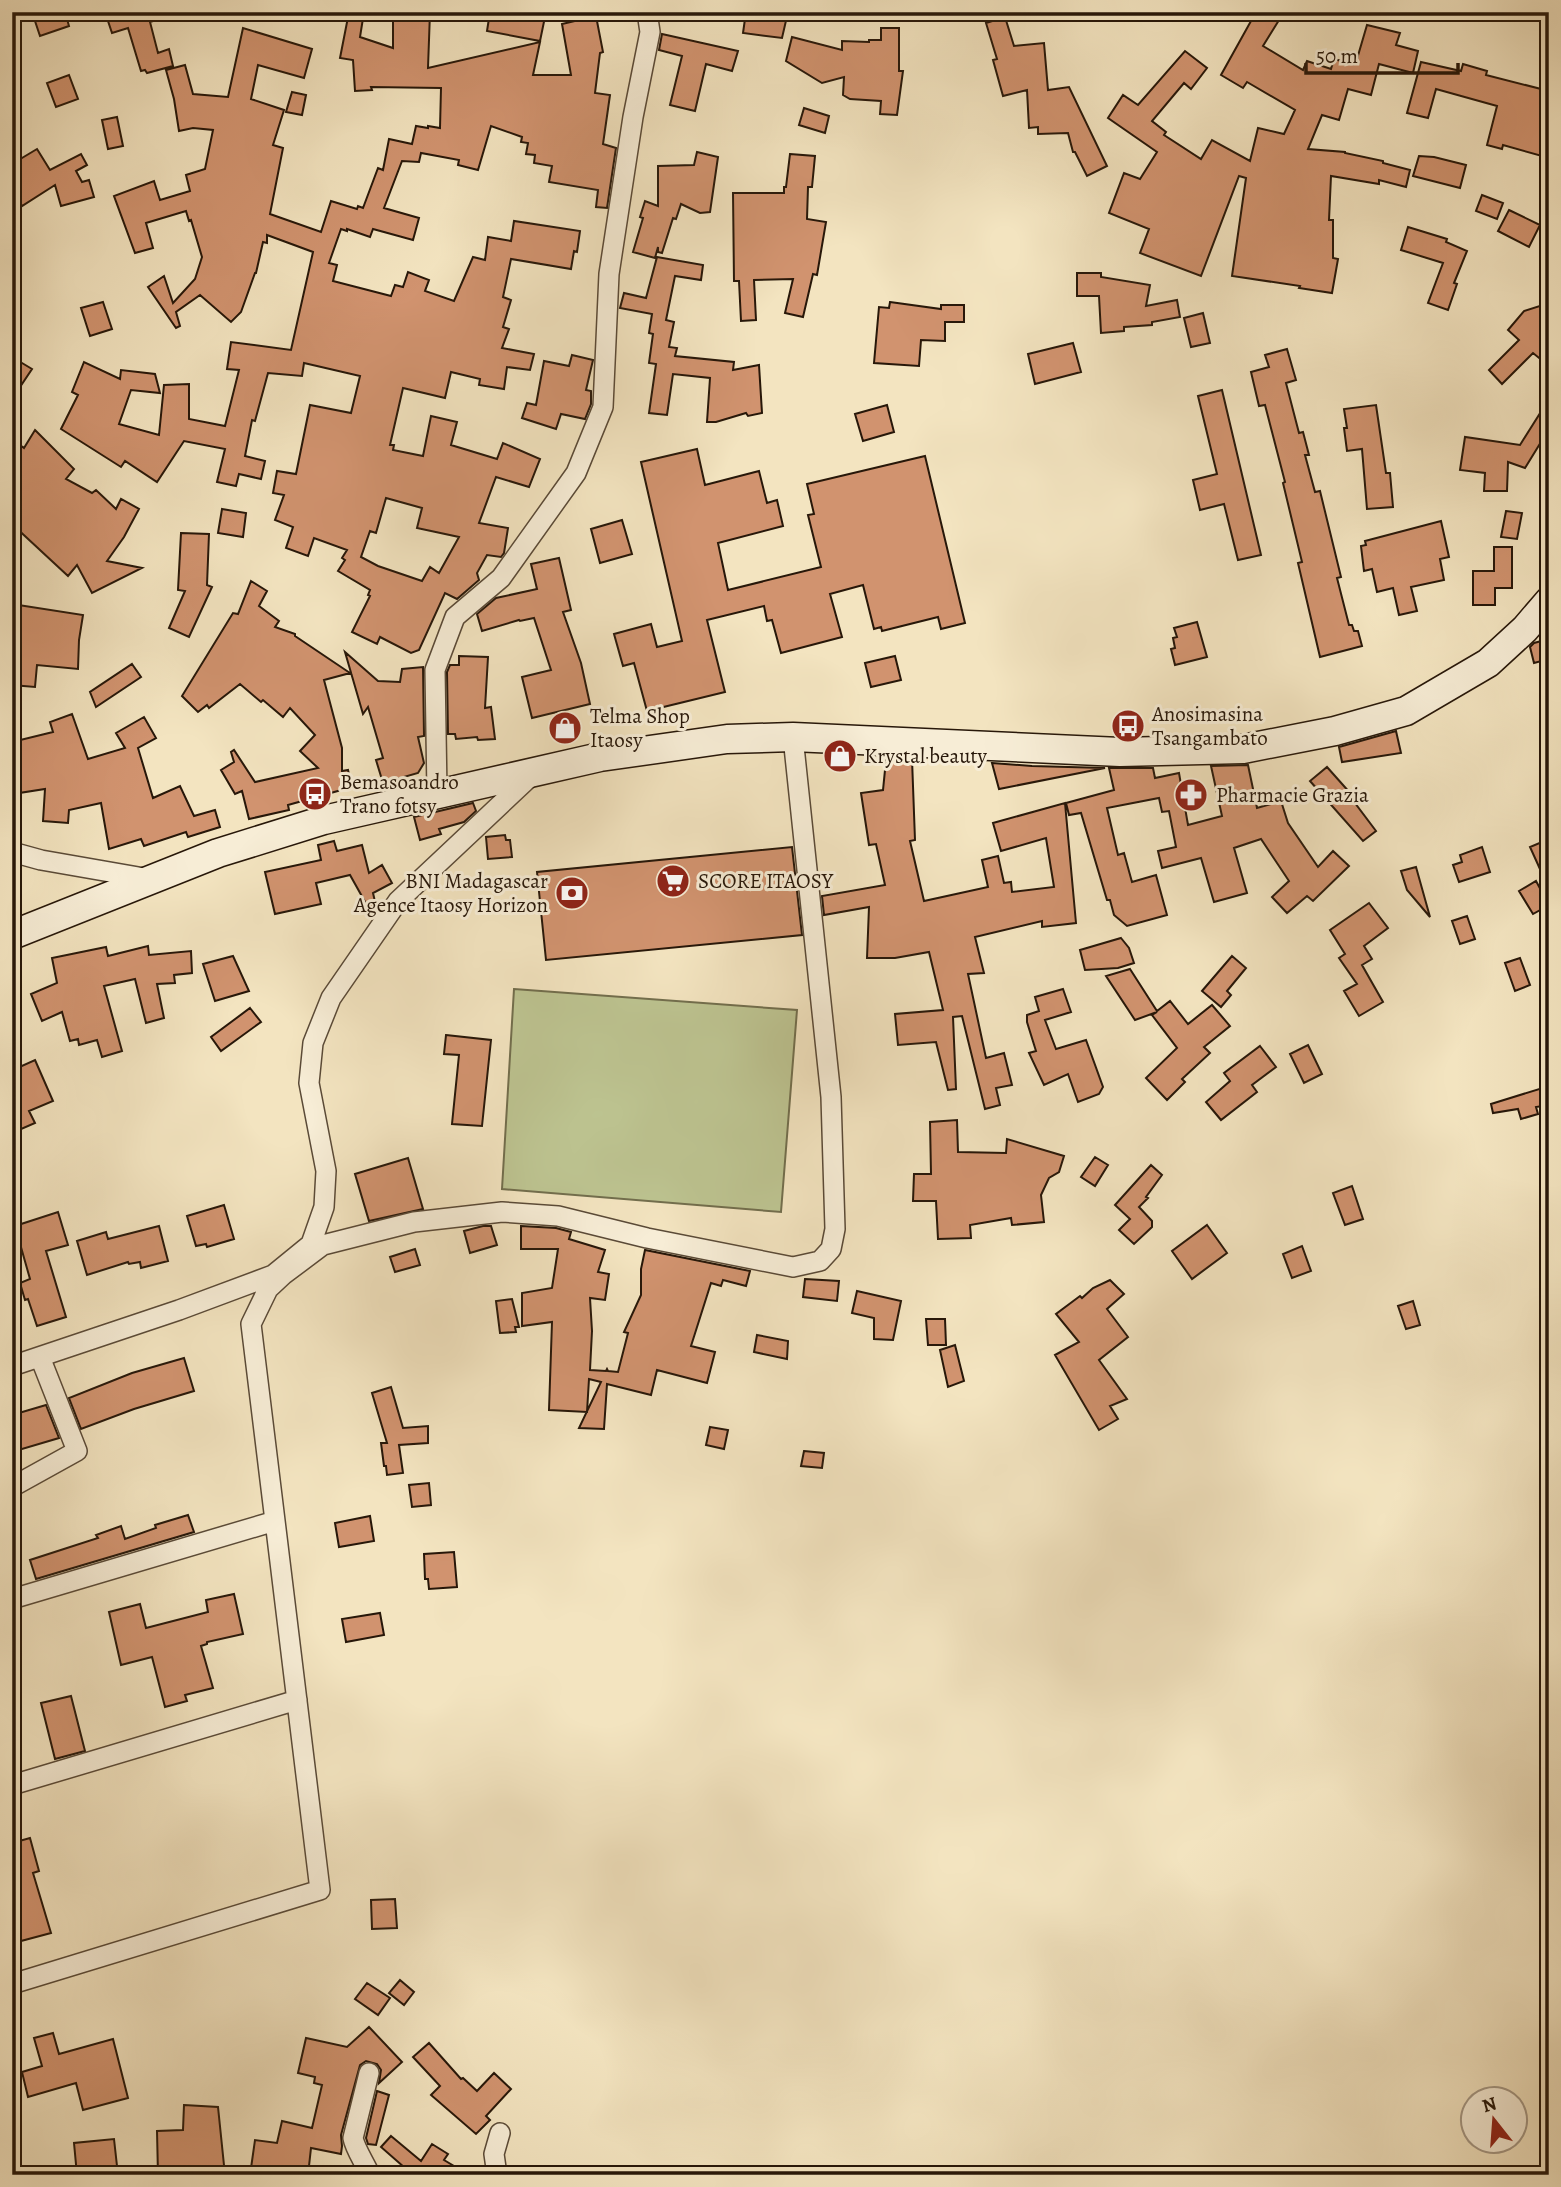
<svg xmlns="http://www.w3.org/2000/svg" width="1561" height="2187" font-family="Alegreya,serif">
<style>
.green{fill:#bdc491;stroke:#726e4d;stroke-width:2}
.building{fill:#d1936f;stroke:#271709;stroke-width:2;fill-rule:evenodd}
.lines{fill:none;stroke-linecap:round;stroke-linejoin:round}
.street-casing{stroke:#5a4a37;stroke-width:22}
.secondary-casing{stroke:#271709;stroke-width:31}
.street{stroke:#f7edd6;stroke-width:19}
.secondary{stroke:#f7edd6;stroke-width:28}
.labels{text-anchor:middle;dominant-baseline:central;stroke-width:6;stroke-linejoin:round;paint-order:stroke}
.poi-label{font-size:21px;fill:#271709;stroke:#f7edd6;text-anchor:start}
</style>
<rect width="100%" height="100%" fill="#f3e4c0"/>
<filter id="stains"><feTurbulence type="fractalNoise" baseFrequency=".00286" numOctaves="4"/><feColorMatrix values="0 0 0 0 .2 0 0 0 0 .09 0 0 0 0 .02 0 0 0 .5 -.17"/></filter>
<radialGradient id="worn" r=".72"><stop offset=".6" stop-color="#630" stop-opacity="0"/><stop offset="1" stop-color="#630" stop-opacity=".3"/></radialGradient>
<path class="green" d="M514 989 797 1010 781 1212 502 1189Z"/>
<path class="building" d="M32 12H65L69 26 40 36Z
M105 12H167L168 16 150 22 158 53 169 49 173 66 147 73 145 70 141 71 128 28 112 33Z
M349 12H364L360 37 393 48V12H430L428 68 540 42 533 75H571L562 24 596 16 603 52 600 53 595 93 610 95 603 144 616 148 607 208 596 207 598 190 549 182 552 166 534 163 535 155 526 154 528 143 521 142 522 137 491 126 478 170 458 165 459 160 421 153 419 162 402 161 384 208 419 218 413 240 373 229 370 237 347 229V231L341 229 329 263 337 265 333 281 391 296 395 285 403 287 408 272 429 280 425 291 454 301 473 257 485 260 488 237 511 241 514 221 580 231 577 252 574 251 571 269 511 259 503 297 511 300 503 327 509 329 502 348 534 354 530 370 507 367 504 389 479 385 480 379 451 372 445 398 403 388 390 445H394L393 450 423 456 431 416 457 422 451 445 497 459 503 443 540 459 529 487 496 477 479 523 508 528 504 553 501 557 487 555 477 573 479 580 457 599 445 593 419 650 411 653 380 637 377 644 352 632 370 596 368 595 370 590 338 571 345 560 342 558 347 550 314 538 308 556 286 548 293 527 275 520 284 495 273 493 277 471 296 474 310 405 351 413 360 376 304 363 302 376 268 373 255 421 252 420 245 456 265 461 261 479 239 474 236 486 217 482 225 449 184 441 157 482 125 461 121 467 61 429 78 395 72 392 84 362 120 379 121 370 155 374 160 393 131 390 119 424 159 435 164 385 189 384V419L225 426 239 370 227 369 231 342 291 350 313 252 267 235V243L263 242 256 273H255L241 312 231 322 200 295 176 312 180 326 176 328 148 287 164 276 173 303 195 279 202 257 191 220 189 221 186 211 146 223 153 248 135 253 114 196 154 181 160 200 190 191 186 175 205 169 213 130 193 128 179 131 174 99 166 70 185 65 193 94 228 97 243 28 312 49 304 78 258 65 251 99 284 110 273 145 283 148 270 214 321 232 331 201 357 209 358 206 363 208 378 168 383 170 389 139 412 144 416 126 428 128V126L440 128 441 88 371 87 372 90 355 91 353 60 340 58ZM386 498 422 508 417 528 459 537 439 573 430 567 422 581 378 566 361 557 370 531 376 533Z
M490 12H546L540 41 487 31Z
M746 12H788L782 38 743 33Z
M1256 12H1284L1263 46 1303 70 1307 61 1331 69 1334 59 1353 64 1355 59H1357L1367 25 1400 33 1396 45 1418 51 1413 73 1379 64 1371 95 1348 89 1339 120 1322 115 1308 149 1345 152V153L1383 161V163L1410 170 1406 187 1379 180V184L1331 176 1329 220H1333V258L1338 259 1332 293 1299 288 1300 286 1232 276 1246 178 1239 176 1201 276 1140 253 1149 229 1109 213 1124 173 1140 179 1157 152 1108 118 1123 95 1138 105 1185 51 1207 68 1191 89 1184 83 1152 121 1166 132 1164 135 1201 159 1212 140 1250 161 1258 128 1284 134 1295 110 1247 82 1243 88 1221 75Z
M1005 17 1014 46 1044 43 1048 90 1069 87 1107 166 1087 176 1075 152H1073L1068 133 1038 134V127L1029 128 1027 90 1003 96 993 60 997 59 986 23Z
M881 28H899V71H903L897 115 880 114 881 101 850 99 843 95 844 77 822 83 786 61 792 37 842 50V41L869 42V40H881Z
M662 34 738 51 732 71 706 64 695 111 670 105 682 56 659 50Z
M1421 62 1461 71 1463 64 1487 71 1486 75 1549 91V158L1503 145 1502 149 1487 145 1497 106 1436 89 1428 118 1407 113Z
M69 75 78 99 56 107 47 83Z
M292 92 306 95 302 115 286 112Z
M804 108 829 116 825 133 799 125Z
M117 117 123 146 108 149 102 120Z
M37 149 50 170 81 154 87 165 76 171 82 182 89 180 94 197 61 206 55 185 22 206 12 190V164Z
M697 152 718 157 710 212 700 213 681 204 676 219 673 218 662 253 658 252V247L655 258 633 252 643 218 640 217 645 201 658 206V166L694 165Z
M790 154 815 156 812 187H808L807 219 826 222 817 275 813 274 803 317 785 313 793 279 754 280 756 320 741 321 739 281H734L733 193H784V187H786Z
M1419 156 1434 157 1466 165 1460 188 1413 176Z
M1482 195 1503 203 1497 219 1476 211Z
M1509 210 1540 225 1529 247 1498 231Z
M1408 227 1447 239 1446 242 1467 251 1454 283 1457 284 1448 310 1428 303 1443 263 1401 250Z
M657 257 703 265 701 280 675 276 666 320 674 322 669 347 677 348 675 356 734 362 733 370 759 365 762 413 748 416 746 413 716 422H707L710 378 673 374 667 415 649 413 656 364 649 363 653 334 649 333 652 314 620 308 624 293 646 298Z
M1077 273H1101V277L1150 285 1146 306 1177 300 1180 317 1152 322V325L1124 327V331L1101 333 1099 296H1077Z
M103 302 112 329 90 336 81 308Z
M890 302 941 309V305H964V322H945V341L921 340 919 366 874 363 879 307 889 308Z
M1549 303V366L1533 353 1502 384 1489 370 1519 340 1508 330 1524 311Z
M1203 313 1210 343 1191 347 1184 318Z
M1073 343 1081 372 1035 384 1028 354Z
M1287 349 1296 380 1286 383 1299 433 1303 432 1309 455H1305L1315 492 1320 491 1341 577 1337 578 1349 625H1352L1354 631H1358L1362 646 1320 657 1298 563 1302 562 1283 483 1285 482 1265 405 1259 406 1251 372 1269 367 1265 355Z
M572 355 593 360 586 390 591 391V404L585 419 561 414 556 429 522 418 527 403 536 405 544 361 569 366Z
M12 357 32 369 12 399Z
M1222 390 1261 555 1238 560 1224 504 1200 510 1193 480 1217 474 1198 396Z
M1549 399V429L1525 468 1508 462 1507 491H1484L1485 473 1460 470 1465 437 1520 445Z
M887 405 894 432 863 441 855 414Z
M1376 405 1386 473H1390L1393 507 1367 509 1362 449 1347 451 1344 428H1347L1344 409Z
M35 430 74 469 66 479 92 493 96 490 116 509 121 499 139 509 124 537 107 561 142 568 92 593 77 565 68 576 12 524V439L24 448Z
M697 449 705 485 759 471 767 503 777 500 783 526 718 543 728 590 821 567 808 515 814 514 807 484 925 456 965 623 941 629 938 617 882 631 881 627 874 629 863 585 830 594 842 637 781 653 772 620 767 621 764 606 707 620 725 692 647 711 634 663 623 666 614 634 651 624 657 647 682 641 641 462Z
M222 509 246 513 243 537 218 533Z
M1506 511 1522 513 1517 539 1501 537Z
M622 520 632 554 600 563 591 529Z
M1441 521 1449 557 1440 559 1444 580 1411 587 1417 611 1399 615 1393 588 1377 592 1372 569 1364 571 1361 546 1366 545 1365 541Z
M181 533 209 534 207 585 212 587 189 637 169 628 185 591 178 590Z
M1494 547H1512V588H1495V605H1473V571H1494Z
M559 558 571 610 563 612 581 663 590 704 532 718 522 677 551 670 534 618 520 621 519 620 482 631 477 614 496 598 537 589 531 564Z
M251 581 267 591 259 606 279 621 275 627 295 634V636L350 673 324 680 342 748V771L348 770 352 787 288 805 289 810 249 819 242 791 235 794 221 770 234 762 231 752 234 750 255 782 318 768 300 751 315 735 290 708 283 717 263 700 261 702 240 684 209 708 207 705 198 712 182 696 233 613 238 614Z
M12 604 83 615 79 640 78 669 37 665 35 687 12 685 15 628 12 627Z
M1197 622 1207 657 1175 665 1171 649 1175 648 1173 638 1177 637 1174 628Z
M1549 639V659L1534 663 1530 647 1534 643Z
M345 652 378 681 400 682 402 669 423 667 424 736 418 737 424 763 418 773 383 783 376 760 383 758 368 707 363 714Z
M459 656 488 657 485 708 491 707 495 739 478 740 477 737 456 739 455 734H448L447 672 450 665H459Z
M895 656 901 680 871 687 865 663Z
M132 664 141 677 96 707 90 692Z
M72 714 88 759 125 748 116 733 144 717 156 738 138 748 153 798 180 786 194 816 215 810 220 827 188 837 186 832 144 846 141 839 109 849 101 803 69 810 68 823 43 821 45 789 19 793 12 742 53 732 50 722Z
M1396 731 1401 753 1342 762 1339 747Z
M912 759 915 840 910 841 924 901 988 887 982 860 998 856 1004 883 1011 882 1012 892 1054 887 1046 838 1001 851 993 823 1065 803 1076 923 1042 927V921L975 937 984 973 968 974 986 1058 1004 1053 1012 1085 996 1088 1000 1105 985 1109 962 1016 953 1017 956 1089 948 1090 936 1042 898 1045 895 1014 943 1010 929 952 895 958H867L869 907 824 915 822 896 885 885 876 844 869 845 861 793 883 790 886 760Z
M992 763 1032 766 1105 768 999 789Z
M1248 765 1257 808 1281 801 1288 823 1318 867 1333 851 1349 866 1313 901 1307 896 1287 913 1272 897 1289 881 1261 839 1234 848 1247 893 1214 902 1201 858 1162 868 1158 851 1176 847 1169 811 1162 812 1159 798 1107 808 1118 855 1124 853 1132 882 1156 875 1167 915 1127 926 1114 915 1110 900H1107L1081 813 1069 815 1066 803 1114 790 1109 768H1153L1155 778 1179 773 1188 825 1222 816 1211 766Z
M1327 767 1351 794 1349 795 1376 831 1363 841 1310 781Z
M473 803 476 811 464 822 439 829 441 834 420 840 414 817Z
M505 835 506 840H510L512 857 488 859 486 837Z
M1549 839V889L1530 847Z
M334 841 337 851 362 845 369 873 382 865 392 883 373 893 377 910 373 916 350 875 316 883 321 904 275 914 265 872 321 860 318 845Z
M792 847 802 935 546 960 537 872Z
M1482 847 1490 872 1459 882 1453 865 1462 862 1460 855Z
M1416 867 1430 917 1407 890 1401 871Z
M1536 881 1549 905 1533 914 1519 891Z
M1369 903 1388 928 1364 946 1372 959 1362 965 1383 1002 1359 1016 1344 991 1357 984 1339 958 1345 954 1330 930Z
M1467 916 1475 939 1460 944 1452 921Z
M1121 938 1129 948 1134 963 1118 968 1085 970 1080 950Z
M148 946 149 955 191 951 192 973 174 975 175 983 157 984 164 1018 146 1023 135 979 104 986 122 1051 102 1057 97 1040 79 1045 78 1039 70 1041 62 1012 42 1021 31 994 57 983 52 958 106 947 108 956Z
M233 956 249 991 215 1001 203 964Z
M1232 956 1246 968 1227 991 1231 995 1221 1007 1202 991Z
M1520 958 1530 985 1515 991 1505 963Z
M1130 969 1157 1011 1170 1001 1188 1024 1212 1005 1230 1026 1204 1047 1210 1053 1182 1079 1185 1082 1167 1100 1146 1078 1177 1048 1152 1015 1157 1012 1135 1020 1106 976Z
M1063 989 1071 1012 1045 1020 1056 1049 1086 1040 1103 1087 1099 1094 1078 1102 1068 1074 1044 1085 1029 1053 1036 1051 1027 1022V1015L1039 1011 1035 997Z
M250 1008 261 1022 221 1051 211 1037Z
M446 1035 491 1040 482 1126 452 1124 459 1055 444 1054Z
M1308 1045 1322 1074 1304 1083 1290 1054Z
M1260 1046 1276 1067 1252 1085 1257 1092 1221 1120 1206 1102 1230 1081 1224 1073Z
M35 1060 53 1101 29 1111 35 1123 12 1133V1072L16 1080 19 1079 15 1069Z
M1549 1086V1105L1536 1107 1538 1114 1521 1119 1518 1109 1493 1113 1491 1104Z
M957 1120 958 1152 1006 1153 1007 1139 1064 1156 1059 1172 1049 1178 1041 1195 1044 1222 1012 1225 1011 1218 970 1225 971 1238 938 1239 936 1201H913L914 1174H931L930 1122Z
M1095 1157 1108 1165 1095 1186 1081 1177Z
M408 1158 423 1209 369 1221 355 1174Z
M1151 1165 1162 1175 1146 1197 1148 1198 1139 1207 1152 1221V1227L1134 1244 1119 1230 1130 1219 1115 1205Z
M1352 1186 1363 1219 1345 1225 1333 1193Z
M224 1205 234 1239 207 1247 206 1244 196 1246 187 1216Z
M58 1212 68 1245 46 1251 66 1317 37 1326 28 1299 25 1300 20 1283 30 1279 15 1226Z
M1207 1225 1227 1253 1192 1279 1172 1251Z
M159 1226 168 1261 141 1268 140 1262 129 1264 128 1262 87 1275 77 1241 106 1232 108 1239Z
M483 1226H491L497 1245 470 1253 464 1231Z
M521 1226 556 1228 571 1232 569 1239 605 1250 598 1272 609 1274 605 1300 590 1298 592 1331 590 1370 606 1371 607 1369 608 1371 618 1372 628 1333 624 1332 641 1295V1269L645 1250 750 1271 746 1286 723 1280 721 1286 711 1283 691 1346 715 1352 707 1383 657 1370 651 1395 607 1384 604 1429 579 1428 601 1382 589 1379 587 1412 549 1410 552 1322 522 1326V1293L552 1288 558 1249H521Z
M1302 1246 1311 1271 1292 1278 1283 1254Z
M415 1249 420 1265 395 1272 390 1257Z
M805 1279 839 1281 837 1301 803 1297Z
M1110 1280 1124 1294 1107 1309 1128 1337 1099 1360 1127 1399 1110 1406 1118 1419 1099 1430 1055 1355 1079 1342 1056 1314 1080 1296 1082 1298 1093 1288Z
M857 1291 901 1301 893 1340 874 1339V1318L852 1313Z
M512 1299 519 1327H515L516 1332 500 1333 496 1301Z
M1413 1301 1420 1325 1406 1329 1398 1306Z
M926 1319H945L946 1345H928Z
M757 1335 788 1341 787 1359 754 1352Z
M955 1345 964 1381 948 1387 940 1350Z
M184 1358 194 1391 134 1409 81 1429 69 1398 132 1373Z
M391 1387 403 1428 428 1426V1443L399 1445 403 1473 387 1475 386 1466H384L381 1443H387L372 1393Z
M46 1405 59 1438 12 1452V1415Z
M710 1427 728 1430 724 1449 706 1445Z
M804 1451 824 1453 822 1468 801 1466Z
M429 1483 431 1505 412 1507 409 1485Z
M188 1515 194 1532 36 1579 30 1560 98 1538 96 1535 121 1526 125 1539 156 1528 155 1525Z
M370 1516 374 1541 339 1547 335 1523Z
M454 1552 457 1587 429 1589 428 1579H425L424 1554Z
M234 1594 243 1634 207 1642V1644L201 1646 213 1688 185 1695 187 1701 165 1707 152 1657 121 1665 109 1612 140 1604 146 1628 208 1612 206 1600Z
M380 1613 384 1635 346 1642 342 1619Z
M71 1696 85 1751 55 1759 41 1703Z
M30 1838 39 1871 33 1873 51 1933 21 1941 12 1918V1843Z
M395 1899 397 1928 372 1929 371 1900Z
M400 1980 414 1992 404 2005 389 1993Z
M367 1983 390 1998 378 2015 355 1999Z
M369 2027 402 2062 379 2083 381 2070 377 2064 366 2061 360 2065 341 2135 342 2146 341 2154 311 2148 308 2175H250L255 2140 277 2143 282 2121 312 2128 322 2085 314 2083 315 2077 298 2073 306 2038 347 2047Z
M53 2033 59 2054 113 2039 128 2098 83 2110 76 2083 28 2097 22 2072 42 2066 34 2038Z
M429 2043 461 2079 463 2078 477 2091 494 2073 511 2089 486 2116 490 2120 476 2134 431 2095 440 2086 413 2057Z
M377 2091 389 2095 376 2145 368 2144 366 2138Z
M184 2105 218 2107 225 2175H158L157 2131 183 2130Z
M391 2136 421 2161 432 2144 448 2154 444 2160 469 2175H413L381 2147Z
M114 2139 117 2166 98 2168 99 2173 77 2175 74 2143Z"/>
<g class="lines">
<defs>
<path id="street" d="M437 793 435 670 455 617 501 578 576 473 603 407 609 274 633 117 650 32 647 12
M12 852 41 860 150 879
M12 1366 179 1310 273 1275 311 1244 324 1207 326 1171 309 1083 313 1043 331 998 398 901 534 773
M12 1487 77 1451 40 1357
M12 1599 275 1521
M12 1785 297 1700
M12 1984 320 1890 251 1324 268 1289 283 1275 323 1245 414 1222 502 1212 558 1216 647 1238 793 1267 820 1261 831 1249 835 1229 831 1097 793 737
M369 2073 353 2138C355 2149 365 2163 370 2175
M497 2175 494 2154 500 2133"/>
<path id="secondary" d="M12 935 218 853 324 820 600 757 727 739 793 737 1120 752 1243 749 1335 731 1406 711 1488 663 1525 629 1549 601"/>
</defs>
<use href="#street" class="street-casing"/>
<use href="#secondary" class="secondary-casing"/>
<use href="#street" class="street"/>
<use href="#secondary" class="secondary"/>
</g>
<defs>
<symbol id="bus-disc" viewBox="-11 -11 22 22"><circle r="9.5" fill="#8f2418" stroke="#f7edd6"/><path d="M-5-6H5V4H4V6H2V4H-2V6H-4V4H-5ZM-3.5-4V0h7V-4ZM-3.5 1.2v1.5H-2V1.2ZM2 1.2v1.5H3.5V1.2Z" fill="#fff"/></symbol>
<symbol id="shop-disc" viewBox="-11 -11 22 22"><circle r="9.5" fill="#8f2418" stroke="#f7edd6"/><path d="M-5-2.5h2.3a2.7 3.5 0 0 1 5.4 0H5L5.5 6h-11ZM-1.5-2.5h3a1.5 2.3 0 0 0-3 0Z" fill="#fff"/></symbol>
<symbol id="pharmacy-disc" viewBox="-11 -11 22 22"><circle r="9.5" fill="#8f2418" stroke="#f7edd6"/><path d="M-2-6h4v4h4v4h-4v4h-4v-4h-4v-4h4Z" fill="#fff"/></symbol>
<symbol id="supermarket-disc" viewBox="-11 -11 22 22"><circle r="9.5" fill="#8f2418" stroke="#f7edd6"/><path d="M-6-5.5h2.5l.6 2H6L4.5 2H-2.5L-4.4-4H-6ZM-1.5 3.2a1.3 1.3 0 1 0 .1 0ZM3 3.2a1.3 1.3 0 1 0 .1 0Z" fill="#fff"/></symbol>
<symbol id="bank-disc" viewBox="-11 -11 22 22"><circle r="9.5" fill="#8f2418" stroke="#f7edd6"/><path d="M-6-4H6V4H-6ZM0-2.3a2.3 2.3 0 1 0 0 4.6a2.3 2.3 0 1 0 0-4.6Z" fill="#fff"/></symbol>
</defs>
<g fill-rule="evenodd">
<use href="#bus-disc" x="1109" y="707" width="38" height="38"/>
<use href="#shop-disc" x="546" y="709" width="38" height="38"/>
<use href="#shop-disc" x="821" y="737" width="38" height="38"/>
<use href="#bus-disc" x="296" y="775" width="38" height="38"/>
<use href="#pharmacy-disc" x="1172" y="776" width="38" height="38"/>
<use href="#supermarket-disc" x="654" y="862" width="38" height="38"/>
<use href="#bank-disc" x="553" y="874" width="38" height="38"/>
</g>
<g class="labels">
<g class="poi-label">
<text x="1152" y="714">Anosimasina<tspan x="1152" dy="24">Tsangambato</tspan></text>
<text x="590" y="716">Telma Shop<tspan x="590" dy="24">Itaosy</tspan></text>
<text x="864" y="756">Krystal beauty</text>
<text x="340" y="782">Bemasoandro<tspan x="340" dy="24">Trano fotsy</tspan></text>
<text x="1216" y="795">Pharmacie Grazia</text>
<text x="548" y="881" text-anchor="end">BNI Madagascar<tspan x="548" dy="24">Agence Itaosy Horizon</tspan></text>
<text x="698" y="881">SCORE ITAOSY</text>
</g>
</g>
<rect width="1561" height="2187" fill="none" stroke="#f3e4c0" stroke-width="42"/>
<rect x="14" y="14" width="1533" height="2159" fill="none" stroke="#271709" stroke-width="3.5"/>
<rect x="21" y="21" width="1519" height="2145" fill="none" stroke="#271709" stroke-width="2"/>
<g transform="translate(1494 2120) rotate(343)"><circle r="33" fill="#f7edd6" stroke="#a49784" stroke-width="2"/>
<path d="M0-5L12 26L0 18L-12 26Z" fill="#8f2418"/>
<text y="-10" font-size="19" font-weight="bold" text-anchor="middle" fill="#271709">N</text>
</g>
<path d="M1306 63v10h152v-10" fill="none" stroke="#271709" stroke-width="3.5"/>
<text x="1316" y="63" font-size="21" fill="#271709" stroke="#f7edd6" stroke-width="5" paint-order="stroke">50 m</text>
<rect width="100%" height="100%" filter="url(#stains)"/>
<rect width="100%" height="100%" fill="url(#worn)"/>
</svg>
